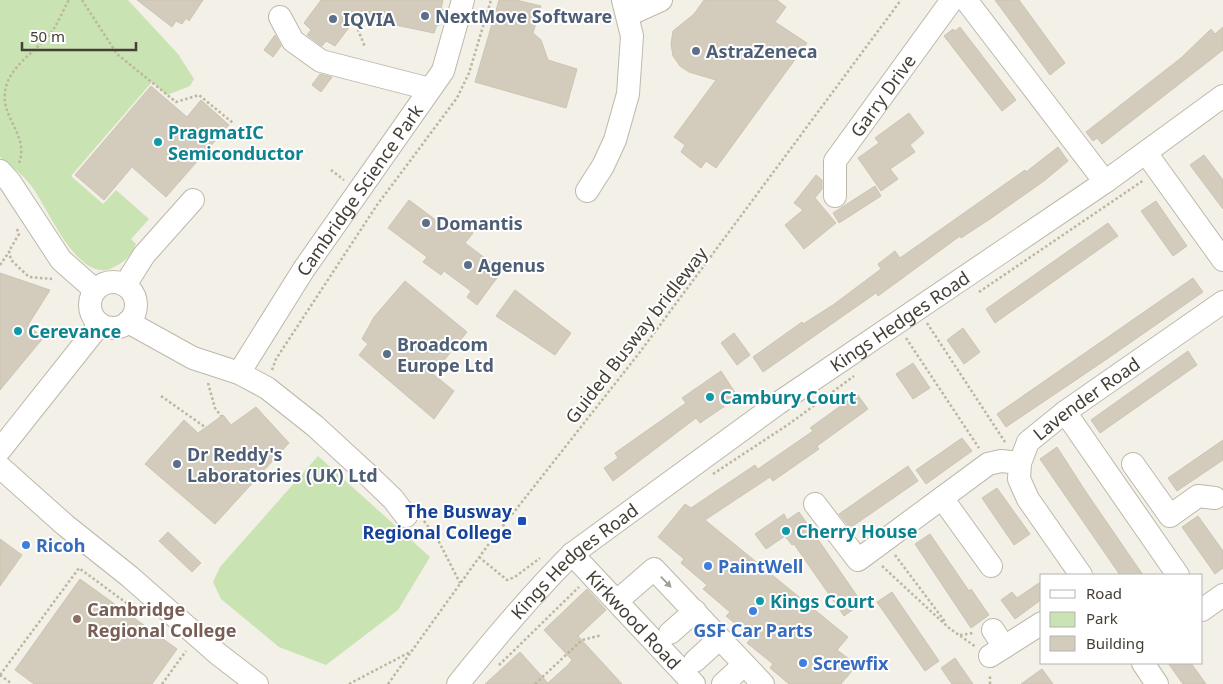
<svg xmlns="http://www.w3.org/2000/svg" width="1223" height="684" font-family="'Noto Sans',sans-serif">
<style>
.green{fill:#c9e3b3}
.building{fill:#d3ccbd;stroke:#cdc4b1}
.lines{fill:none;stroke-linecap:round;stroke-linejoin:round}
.minor-casing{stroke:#bdb8aa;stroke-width:24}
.path{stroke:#bdb59d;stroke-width:2.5;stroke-dasharray:2.5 2.5;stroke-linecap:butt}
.minor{stroke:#fff;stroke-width:22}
.oneway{fill:#a2a09a}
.service-dot{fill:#5c6f8a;stroke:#fff;stroke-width:2}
.culture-dot{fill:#0f9aa8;stroke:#fff;stroke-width:2}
.transit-dot{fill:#1a4fb4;stroke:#fff;stroke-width:2}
.shop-dot{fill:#3f7fe0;stroke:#fff;stroke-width:2}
.education-dot{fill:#8d6e63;stroke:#fff;stroke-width:2}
.labels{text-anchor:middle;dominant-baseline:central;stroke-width:4;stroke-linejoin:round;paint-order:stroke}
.service-label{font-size:18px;font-weight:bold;fill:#4e5e75;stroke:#fff;text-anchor:start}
.street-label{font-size:18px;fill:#444036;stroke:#fff}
.culture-label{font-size:18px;font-weight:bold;fill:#0d838f;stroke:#fff;text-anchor:start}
.transit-label{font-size:18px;font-weight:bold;fill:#164399;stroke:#fff;text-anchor:end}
.shop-label{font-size:18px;font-weight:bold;fill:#366cbe;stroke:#fff;text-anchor:start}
.education-label{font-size:18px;font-weight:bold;fill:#785e54;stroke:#fff;text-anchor:start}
</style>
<rect width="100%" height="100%" fill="#f2f0e7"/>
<path class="green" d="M0 0H128L178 54 194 79 190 86 167 95 152 82 71 176 103 204 116 190 149 219 131 239 136 244C131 255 127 260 116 266 78 290 47 203 29 183 21 173 9 165 0 157Z
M318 456 430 557 398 610 326 665 279 647 221 599 213 582 220 567Z"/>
<path class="building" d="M137 0H203L189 21 186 18 182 24 176 21 172 27Z
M321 0H443L441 9 444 10 440 25H437L434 33 357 17 335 46 326 41 322 46 307 35 311 30 304 23Z
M499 0H516L541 6 533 33 541 40 548 60 577 69 566 108 475 82Z
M704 0H777L786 7 775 22 807 43 716 168 706 161 701 168 681 152 685 145 674 137 716 80 689 72 680 66 673 56 671 44 673 31 694 14Z
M995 0H1019L1065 63 1050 75Z
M960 27 1016 100 1002 111 944 36 953 29 955 31Z
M1223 27V50L1102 144 1097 138 1093 141 1086 132 1181 58 1211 29 1215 34Z
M275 35 281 46 273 57 264 50Z
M320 74 332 77 321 92 312 85Z
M151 86 187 117 201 100 229 125 166 197 132 167 104 200 75 175Z
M909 113 924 133 910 145 915 152 890 169 898 179 881 191 858 158 879 143 875 138Z
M1058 147 1068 161 1044 181 990 219 961 238 960 236 878 296 876 293 763 372 753 357 802 322 803 324 833 305 881 269 878 264 895 251 900 258 1025 170 1026 172Z
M1204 155 1223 180V209L1190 165Z
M816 175 822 180V189L815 198 836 223 804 249 785 225 803 210 794 203Z
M875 186 881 196 839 223 833 213Z
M409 200 449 230 457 220 473 233 465 243 502 271 477 305 467 297 471 291 444 271 441 275 423 262 427 257 388 228Z
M1156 201 1187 246 1173 256 1141 211Z
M1108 223 1118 236 995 323 986 309Z
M0 273 50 290 28 325 43 338 0 390Z
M1193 278 1203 292 1104 361 1006 427 997 414Z
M405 281 467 332 433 374 454 391 434 419 359 355 368 344 362 339 374 317Z
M515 290 571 333 555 355 496 316Z
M963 328 980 352 964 364 947 340Z
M734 333 750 355 737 365 721 343Z
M1188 351 1197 365 1100 433 1091 420Z
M913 363 930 388 913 399 896 374Z
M721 371 738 397 700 423 696 418 613 481 604 468 618 458 615 453 686 403 682 398Z
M857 394 868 409 817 446 819 449 773 481 770 477 705 520 848 637 837 650 857 665 841 684H789L770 668 773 664 747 643 752 637 726 616 730 612 703 589 707 585 681 563 684 559 658 537 685 504 691 508 755 465 758 469 813 431 810 428Z
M256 407 289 443 215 524 145 464 184 420 198 433 223 415 231 425Z
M962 438 972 451 926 484 916 470Z
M1223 440V460L1177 491 1168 478Z
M1057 447 1086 492 1143 575H1120L1040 459Z
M908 466 918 481 850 528 839 514Z
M997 488 1030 534 1014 545 982 498Z
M799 512 862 603 844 616 794 544 792 545 785 536 766 549 755 534 784 514 787 520Z
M1198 516 1223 551V568L1215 574 1182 527Z
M168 532 201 563 192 572 159 541Z
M930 534 969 591 971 589 989 615 971 628 915 544Z
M0 539 22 555 0 586Z
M80 579 177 649 152 684H34L15 670Z
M1042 581V599L1015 619 1001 600 1012 592 1017 598Z
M587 589 606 610 578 636 622 684H485L520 652 548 683 568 665 572 660 544 630Z
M892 592 939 661 925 671 877 602Z
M955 658 973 684H952L941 668Z
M1168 663H1191L1206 684H1183Z
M1042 669 1053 684H1021Z"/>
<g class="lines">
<defs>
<g id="minor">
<path d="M966 0 1105 182"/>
<path d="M628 15 661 0"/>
<path d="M280 17 293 41 321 61 430 89"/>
<path d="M1146 153 1223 260"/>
<path d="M0 171 10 182 61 260 95 290"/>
<path d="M587 191 603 166 615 140 628 94 632 36 623 0"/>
<path id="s1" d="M835 196V161L952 0"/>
<circle cx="113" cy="305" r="23"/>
<path d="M125 285 144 255 193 200"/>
<path d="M128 322 193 358 239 373 267 388 315 426 365 472 393 499 406 516"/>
<path id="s2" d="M239 373 304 269 443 71 463 0"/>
<path d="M1065 412 1178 575"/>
<path d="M0 450 100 324"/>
<path d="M1133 464 1170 516 1198 496 1215 498"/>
<path d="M0 467 65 525 129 576 218 654 257 684"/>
<path d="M942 498 991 566"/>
<path d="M815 504 858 560 988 464 1001 461 1020 463"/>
<path id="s3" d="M572 554 694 684"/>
<path id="s4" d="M1081 575 1028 499 1019 479 1020 463 1028 442 1065 412 1223 302"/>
<path d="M617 601 654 569 763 684"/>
<path d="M1202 610 1223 595"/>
<path d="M993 630 1004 647"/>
<path d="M670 633 695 611"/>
<path d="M990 656 1042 623"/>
<path d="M695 661 719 639"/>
<path d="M1143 663 1157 684"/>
<path id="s5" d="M458 684C494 639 531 595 572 554L777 404 1105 182 1223 96"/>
<path d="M723 684 744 665"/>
</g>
</defs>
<use href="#minor" class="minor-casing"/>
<path class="path" d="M82 0 117 54 176 102 199 95 233 123
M354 20 365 47
M19 163C29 136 2 119 5 93 7 66 38 51 53 30 59 21 63 10 69 0
M331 170 344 180
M17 229 19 234 9 251 11 260 29 277 52 279
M0 265 9 252
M979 292 1144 180
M80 303 82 317
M927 323 1005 442
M906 338 979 448
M272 370 276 359 377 205 457 98 469 73 491 0
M208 383 215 408 221 416
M161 396 205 427
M713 474 789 424 854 376
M424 521 438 540 460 583
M895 555 946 623
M479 557 507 580 515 577 540 558
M882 566 949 628 976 647
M960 635 974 633
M499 665 579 587
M0 675 79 568 140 613
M0 675 12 684
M162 684 186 651
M349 684 410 652
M388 684 488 545 640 352 901 0
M535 684 582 640 602 635
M990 684V675"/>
<use href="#minor" class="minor"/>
</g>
<defs><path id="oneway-solid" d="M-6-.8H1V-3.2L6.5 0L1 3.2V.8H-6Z" transform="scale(1.25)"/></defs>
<use class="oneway" href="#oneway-solid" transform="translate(666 582) rotate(46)"/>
<g class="service-dot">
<circle cx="425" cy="16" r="5"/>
<circle cx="333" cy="19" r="5"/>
<circle cx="696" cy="51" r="5"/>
<circle cx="426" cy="223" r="5"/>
<circle cx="468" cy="265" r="5"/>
<circle cx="387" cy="354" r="5"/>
<circle cx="177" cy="464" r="5"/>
</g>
<g class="culture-dot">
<circle cx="158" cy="142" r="5"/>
<circle cx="18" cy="331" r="5"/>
<circle cx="710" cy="397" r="5"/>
<circle cx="786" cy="531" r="5"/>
<circle cx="760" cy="601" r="5"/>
</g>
<rect class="transit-dot" x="517" y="516" width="10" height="10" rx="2.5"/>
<g class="shop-dot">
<circle cx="26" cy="545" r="5"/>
<circle cx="708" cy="566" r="5"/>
<circle cx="753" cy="611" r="5"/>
<circle cx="803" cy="663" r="5"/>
</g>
<circle class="education-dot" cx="77" cy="619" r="5"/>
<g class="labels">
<g class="service-label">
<text x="435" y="16">NextMove Software</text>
<text x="343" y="19">IQVIA</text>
<text x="706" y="51">AstraZeneca</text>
<text x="436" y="223">Domantis</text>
<text x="478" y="265">Agenus</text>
<text x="397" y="344">Broadcom<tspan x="397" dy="21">Europe Ltd</tspan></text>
<text x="187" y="454">Dr Reddy's<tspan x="187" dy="21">Laboratories (UK) Ltd</tspan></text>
</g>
<g class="street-label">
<text stroke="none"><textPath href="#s1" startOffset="116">Garry Drive</textPath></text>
<text stroke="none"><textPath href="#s2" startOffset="219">Cambridge Science Park</textPath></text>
<text stroke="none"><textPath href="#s5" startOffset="575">Kings Hedges Road</textPath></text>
<text transform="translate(636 335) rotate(-52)">Guided Busway bridleway</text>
<text stroke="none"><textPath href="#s4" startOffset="226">Lavender Road</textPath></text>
<text stroke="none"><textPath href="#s5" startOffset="170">Kings Hedges Road</textPath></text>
<text stroke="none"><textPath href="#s3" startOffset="90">Kirkwood Road</textPath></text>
</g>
<g class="culture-label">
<text x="168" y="132">PragmatIC<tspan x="168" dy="21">Semiconductor</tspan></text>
<text x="28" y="331">Cerevance</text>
<text x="720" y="397">Cambury Court</text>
<text x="796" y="531">Cherry House</text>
<text x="770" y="601">Kings Court</text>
</g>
<g class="transit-label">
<text x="512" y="511">The Busway<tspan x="512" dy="21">Regional College</tspan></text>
</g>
<g class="shop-label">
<text x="36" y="545">Ricoh</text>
<text x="718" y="566">PaintWell</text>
<text x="753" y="630" text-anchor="middle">GSF Car Parts</text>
<text x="813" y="663">Screwfix</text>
</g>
<g class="education-label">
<text x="87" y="609">Cambridge<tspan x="87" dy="21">Regional College</tspan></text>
</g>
</g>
<rect x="1040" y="574" width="162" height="90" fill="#ffffff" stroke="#b4b3af"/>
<rect x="1050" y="590" width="25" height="8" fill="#ffffff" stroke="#b4b3af"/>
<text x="1086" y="599" font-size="15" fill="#444036">Road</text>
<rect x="1050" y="612" width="25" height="15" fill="#c9e3b3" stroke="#b4b3af"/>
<text x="1086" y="624" font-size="15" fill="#444036">Park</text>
<rect x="1050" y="636" width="25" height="15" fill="#d3ccbd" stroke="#b4b3af"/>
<text x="1086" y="649" font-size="15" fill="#444036">Building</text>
<path d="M22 42v8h114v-8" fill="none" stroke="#444036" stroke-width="2.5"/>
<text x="30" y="42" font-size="15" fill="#444036" stroke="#ffffff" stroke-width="4" paint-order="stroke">50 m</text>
</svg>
